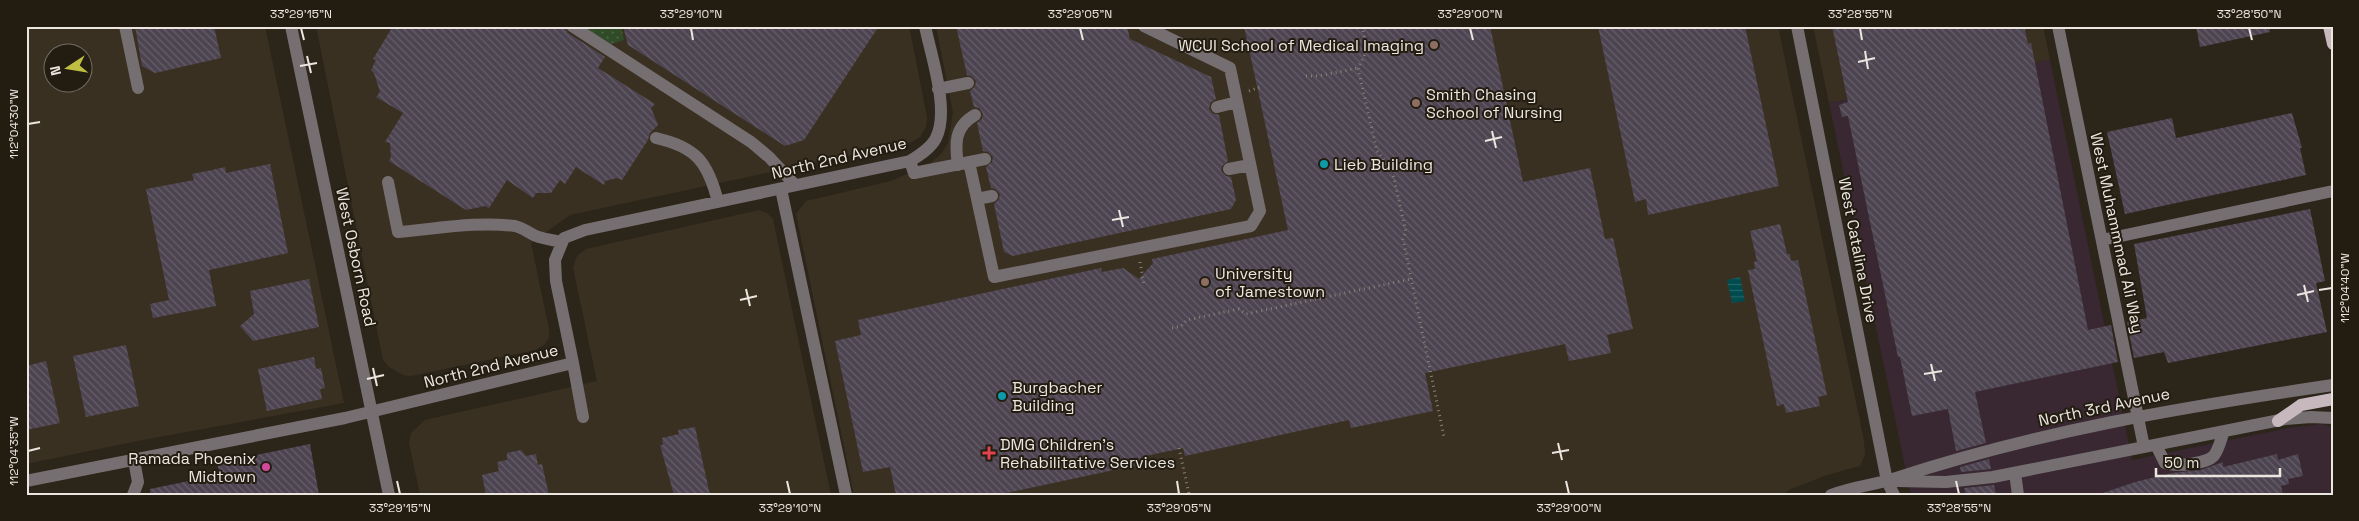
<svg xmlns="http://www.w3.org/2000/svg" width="2359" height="521" font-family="'Space Grotesk',sans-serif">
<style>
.commercial{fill:#3a3021;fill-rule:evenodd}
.medical{fill:#392831}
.grass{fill:url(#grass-dots)}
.water{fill:url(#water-rules)}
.building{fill:url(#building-back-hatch)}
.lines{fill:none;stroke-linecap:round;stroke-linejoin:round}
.path{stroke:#878278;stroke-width:3;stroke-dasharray:1 4;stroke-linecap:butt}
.minor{stroke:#766f72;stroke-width:12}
.major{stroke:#c7b8be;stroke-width:12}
.ticks{fill:none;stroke:#ebe7e0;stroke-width:2}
.education-dot{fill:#8d6e63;stroke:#221c11;stroke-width:2}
.culture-dot{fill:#0f9aa8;stroke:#221c11;stroke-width:2}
.health-dot{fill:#e0444e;stroke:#221c11;stroke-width:2}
.hotel-dot{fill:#d1479c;stroke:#221c11;stroke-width:2}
.labels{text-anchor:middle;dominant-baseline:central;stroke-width:4;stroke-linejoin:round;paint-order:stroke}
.poi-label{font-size:16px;fill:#ebe7e0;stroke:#221c11;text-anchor:start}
.street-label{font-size:16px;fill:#ebe7e0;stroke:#221c11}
.neatline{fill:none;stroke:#ebe7e0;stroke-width:2}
.ticks-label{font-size:12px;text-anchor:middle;fill:#ebe7e0}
</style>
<defs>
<pattern id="grass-dots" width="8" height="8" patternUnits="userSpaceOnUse" patternTransform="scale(1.25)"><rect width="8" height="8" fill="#304b27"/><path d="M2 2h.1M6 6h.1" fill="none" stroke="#4e6546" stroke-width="1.8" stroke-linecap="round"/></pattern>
<pattern id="water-rules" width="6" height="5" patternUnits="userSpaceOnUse" patternTransform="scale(1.25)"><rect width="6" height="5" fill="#004b4e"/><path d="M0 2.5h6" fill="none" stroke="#256567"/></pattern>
<pattern id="building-back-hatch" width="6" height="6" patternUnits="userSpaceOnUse" patternTransform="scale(1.25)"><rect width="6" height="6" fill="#4c4450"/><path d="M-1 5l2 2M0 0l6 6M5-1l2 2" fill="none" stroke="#665f69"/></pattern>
</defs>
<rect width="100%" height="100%" fill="#2c251a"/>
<path class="commercial" d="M26 26H265L344 403 143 440 26 464ZM52 52H82V82H52Z
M316 26H909L927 117 926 127 920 137 912 142 570 215 531 243 549 329V338L544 345 535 350 411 376 403 375 389 367 383 360Z
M936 26H1778L1864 441 1865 455 1860 466 1827 475 1791 489 1782 495H854L796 214 806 201 891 181 929 164 941 154 948 143 953 113Z
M1813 26H2043L2050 60 1829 103Z
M759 210 767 213 773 219 831 495H420L409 443 411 433 425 420 597 381 573 268 577 256 586 249Z"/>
<path class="medical" d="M2050 60 2132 460 2288 428 2321 424 2333 427V495H1911L1829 103Z"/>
<path class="grass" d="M583 26H621L624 40 611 44Z"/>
<path class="water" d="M1740 277 1745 301 1732 303 1727 280Z"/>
<path class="building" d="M135 26H214L221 58 155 73 142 66Z
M393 26H564L568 33 605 57 598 68 655 104 651 108 658 125 650 133 648 140 622 180 617 178 605 181 604 185 576 167 565 184 560 180 551 193H536L533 198 507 180 489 208 485 206 466 210 389 161 391 157 390 143 385 142 403 113 376 97 380 92 374 73 371 70 376 60 373 59Z
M623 26H879L804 140 785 146 628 45Z
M956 26H1127L1130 39 1211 77 1216 99 1211 102 1209 108 1212 113 1219 115 1228 161 1222 166 1221 171 1226 176 1231 177 1236 200 1231 209 1013 256 1004 252 994 204 999 199 1000 194 995 189 991 188 986 167 992 162 993 157 988 152 983 151 977 123 982 119 983 114 979 108 974 107 970 91 975 86 976 81 971 76 967 75Z
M1244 26H1490L1523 182 1590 168 1605 239 1613 238 1633 329 1607 335 1611 353 1569 361 1565 344 1425 373 1433 411 1351 428 1349 420 1185 456 1183 448 1141 457 1142 464 997 495H896L890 467 863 472 835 341 861 335 858 320 1101 268 1102 272 1123 268 1139 279 1153 263 1152 259 1288 230Z
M1598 26H1745L1779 186 1648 215 1646 199 1635 202Z
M1832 26H2024L2028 44 2031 43 2088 330 2111 325 2118 362 1975 392 1986 443 1956 451 1948 409 1912 416 1900 357H1898L1848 116 1842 117 1839 105 1848 102Z
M2196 26H2269L2270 32 2200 47Z
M2292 113 2302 148H2300L2306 175 2125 214 2107 132 2172 118 2176 138Z
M270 164 288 253 209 270 216 306 153 318 150 304 169 300 146 189 194 180 192 174 212 170 225 167 226 173Z
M2310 209 2325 281 2316 283 2327 332 2168 363 2164 352 2134 358 2127 322 2147 318 2134 244Z
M1780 224 1787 254H1790L1791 261 1798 260 1827 395 1818 397 1820 406 1786 413 1784 404 1777 406 1748 270 1755 269 1754 262 1757 261 1750 231Z
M309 279 319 327 253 341 240 326 254 314 250 291Z
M126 345 139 406 86 417 73 356Z
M314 357 316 369 321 368 325 388 320 389 322 399 267 411 258 369Z
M46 361 60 423 26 430V366Z
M695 427 710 495H674L660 445H663L662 438 679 434 678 430Z
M310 444 319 495H150V489L213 476V473L219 471 217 463Z
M521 450 526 456 536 454 538 465 542 464 549 495H486L482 475 499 471 497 462 507 460V453Z
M2277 454 2278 460 2298 454 2303 476 2288 479 2289 484 2281 486 2283 495H2104L2103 493 2135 482 2172 473 2201 470 2223 462V467Z
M1989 459 1991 469 1961 472 1960 467Z
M1994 485 1996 495H1966L1964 488Z"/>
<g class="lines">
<path class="path" d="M1362 26 1367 50 1358 68 1377 151 1392 170 1406 232 1403 239 1444 437
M1306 76H1318L1358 68
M1249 91 1260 87
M1140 262 1144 284
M1172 328 1181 326 1187 320 1239 309 1246 314 1411 279
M1179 448 1189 494"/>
<path class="minor" d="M125 26 138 88
M291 26 389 495
M572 26 751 142 769 157 795 185
M1797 26 1887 481 1894 495
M2058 26 2144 447
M938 89 968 83
M1217 107 1237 102
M656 138C696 147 708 162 718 202
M910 161 914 173 985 159
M969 162 994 277 1251 226 1260 211 1230 68 1144 26
M958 165C955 144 954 127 975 115
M1229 169 1250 165
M388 182 398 232C436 229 477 221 515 226 524 228 528 233 536 236 544 239 553 240 562 242
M781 189 846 495
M977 199 992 196
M2102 240 2333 191
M573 363 583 417
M2156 445 2165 463C2175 467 2210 464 2215 454 2219 448 2221 439 2224 431
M2015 473 2018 495
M26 481 345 418 573 363 556 281 555 260 564 238 585 230 910 161C920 155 931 148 936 138 950 110 931 56 925 26
M1897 481 1946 482 1993 477 2285 419 2311 417 2333 418
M133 495 138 482 134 460
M1831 495C1851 487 1873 485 1893 479 2039 431 2182 407 2333 385"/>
<path class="major" d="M2329 26 2333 44
M2278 421 2301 405 2333 399"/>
</g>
<path class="ticks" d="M301 28 304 40M691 28 693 40M1080 28 1083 40M1470 28 1473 40M1860 28 1862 40M2249 28 2252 40M1865 51 1868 69M307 56 311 73M1858 62 1875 58M300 66 317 63M28 124 40 122M1492 131 1496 148M1485 141 1502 137M1119 210 1123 227M1112 220 1129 217M2304 285 2308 302M746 289 750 306M2319 290 2332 288M2297 295 2314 291M740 300 757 296M1931 364 1935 381M373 368 377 386M1924 374 1942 371M367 379 384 375M1558 443 1562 460M28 451 40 448M1552 453 1569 450M397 481 400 494M787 481 790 494M1177 481 1179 494M1566 481 1569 494M1956 481 1959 494"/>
<g class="education-dot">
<circle cx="1434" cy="45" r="5"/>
<circle cx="1416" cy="103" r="5"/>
<circle cx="1205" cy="282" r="5"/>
</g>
<g class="culture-dot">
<circle cx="1324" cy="164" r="5"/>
<circle cx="1002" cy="396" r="5"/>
</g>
<path class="health-dot" d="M986.5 445.5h5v5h5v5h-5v5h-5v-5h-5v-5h5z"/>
<circle class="hotel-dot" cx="266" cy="467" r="5"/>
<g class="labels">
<g class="poi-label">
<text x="1424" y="45" text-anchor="end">WCUI School of Medical Imaging</text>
<text x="1426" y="94">Smith Chasing<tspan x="1426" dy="18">School of Nursing</tspan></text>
<text x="1334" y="164">Lieb Building</text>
<text x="1215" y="273">University<tspan x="1215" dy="18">of Jamestown</tspan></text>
<text x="1012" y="387">Burgbacher<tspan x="1012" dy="18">Building</tspan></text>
<text x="1000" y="444">DMG Children’s<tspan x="1000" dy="18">Rehabilitative Services</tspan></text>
<text x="256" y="458" text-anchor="end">Ramada Phoenix<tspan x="256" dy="18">Midtown</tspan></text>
</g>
<g class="street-label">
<text transform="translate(839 158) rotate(-13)">North 2nd Avenue</text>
<text transform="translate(2117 233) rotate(78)">West Muhammmad Ali Way</text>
<text transform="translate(1858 250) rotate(79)">West Catalina Drive</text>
<text transform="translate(356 257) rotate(78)">West Osborn Road</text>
<text transform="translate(491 366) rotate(-14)">North 2nd Avenue</text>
<text transform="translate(2104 407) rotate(-12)">North 3rd Avenue</text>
</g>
</g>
<rect width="2359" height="521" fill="none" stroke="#221c11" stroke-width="55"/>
<g transform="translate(68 68) rotate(258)"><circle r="24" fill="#221c11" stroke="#726d64"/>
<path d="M0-4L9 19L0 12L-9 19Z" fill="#bfbe42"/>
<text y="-8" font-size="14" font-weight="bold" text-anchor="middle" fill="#ebe7e0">N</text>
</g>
<path d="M2156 468v8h124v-8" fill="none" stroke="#ebe7e0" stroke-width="2.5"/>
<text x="2164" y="468" font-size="15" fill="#ebe7e0" stroke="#221c11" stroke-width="4" paint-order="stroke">50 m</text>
<rect x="28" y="28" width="2304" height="466" class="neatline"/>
<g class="ticks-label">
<text x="301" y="18">33°29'15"N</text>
<text x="691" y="18">33°29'10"N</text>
<text x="1080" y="18">33°29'05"N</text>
<text x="1470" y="18">33°29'00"N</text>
<text x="1860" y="18">33°28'55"N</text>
<text x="2249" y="18">33°28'50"N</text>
<text transform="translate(14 124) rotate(-90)" y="4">112°04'30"W</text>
<text transform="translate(2345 288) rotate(-90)" y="4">112°04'40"W</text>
<text transform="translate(14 451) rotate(-90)" y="4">112°04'35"W</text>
<text x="400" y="512">33°29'15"N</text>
<text x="790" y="512">33°29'10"N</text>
<text x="1179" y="512">33°29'05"N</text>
<text x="1569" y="512">33°29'00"N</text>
<text x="1959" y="512">33°28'55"N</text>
</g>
</svg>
